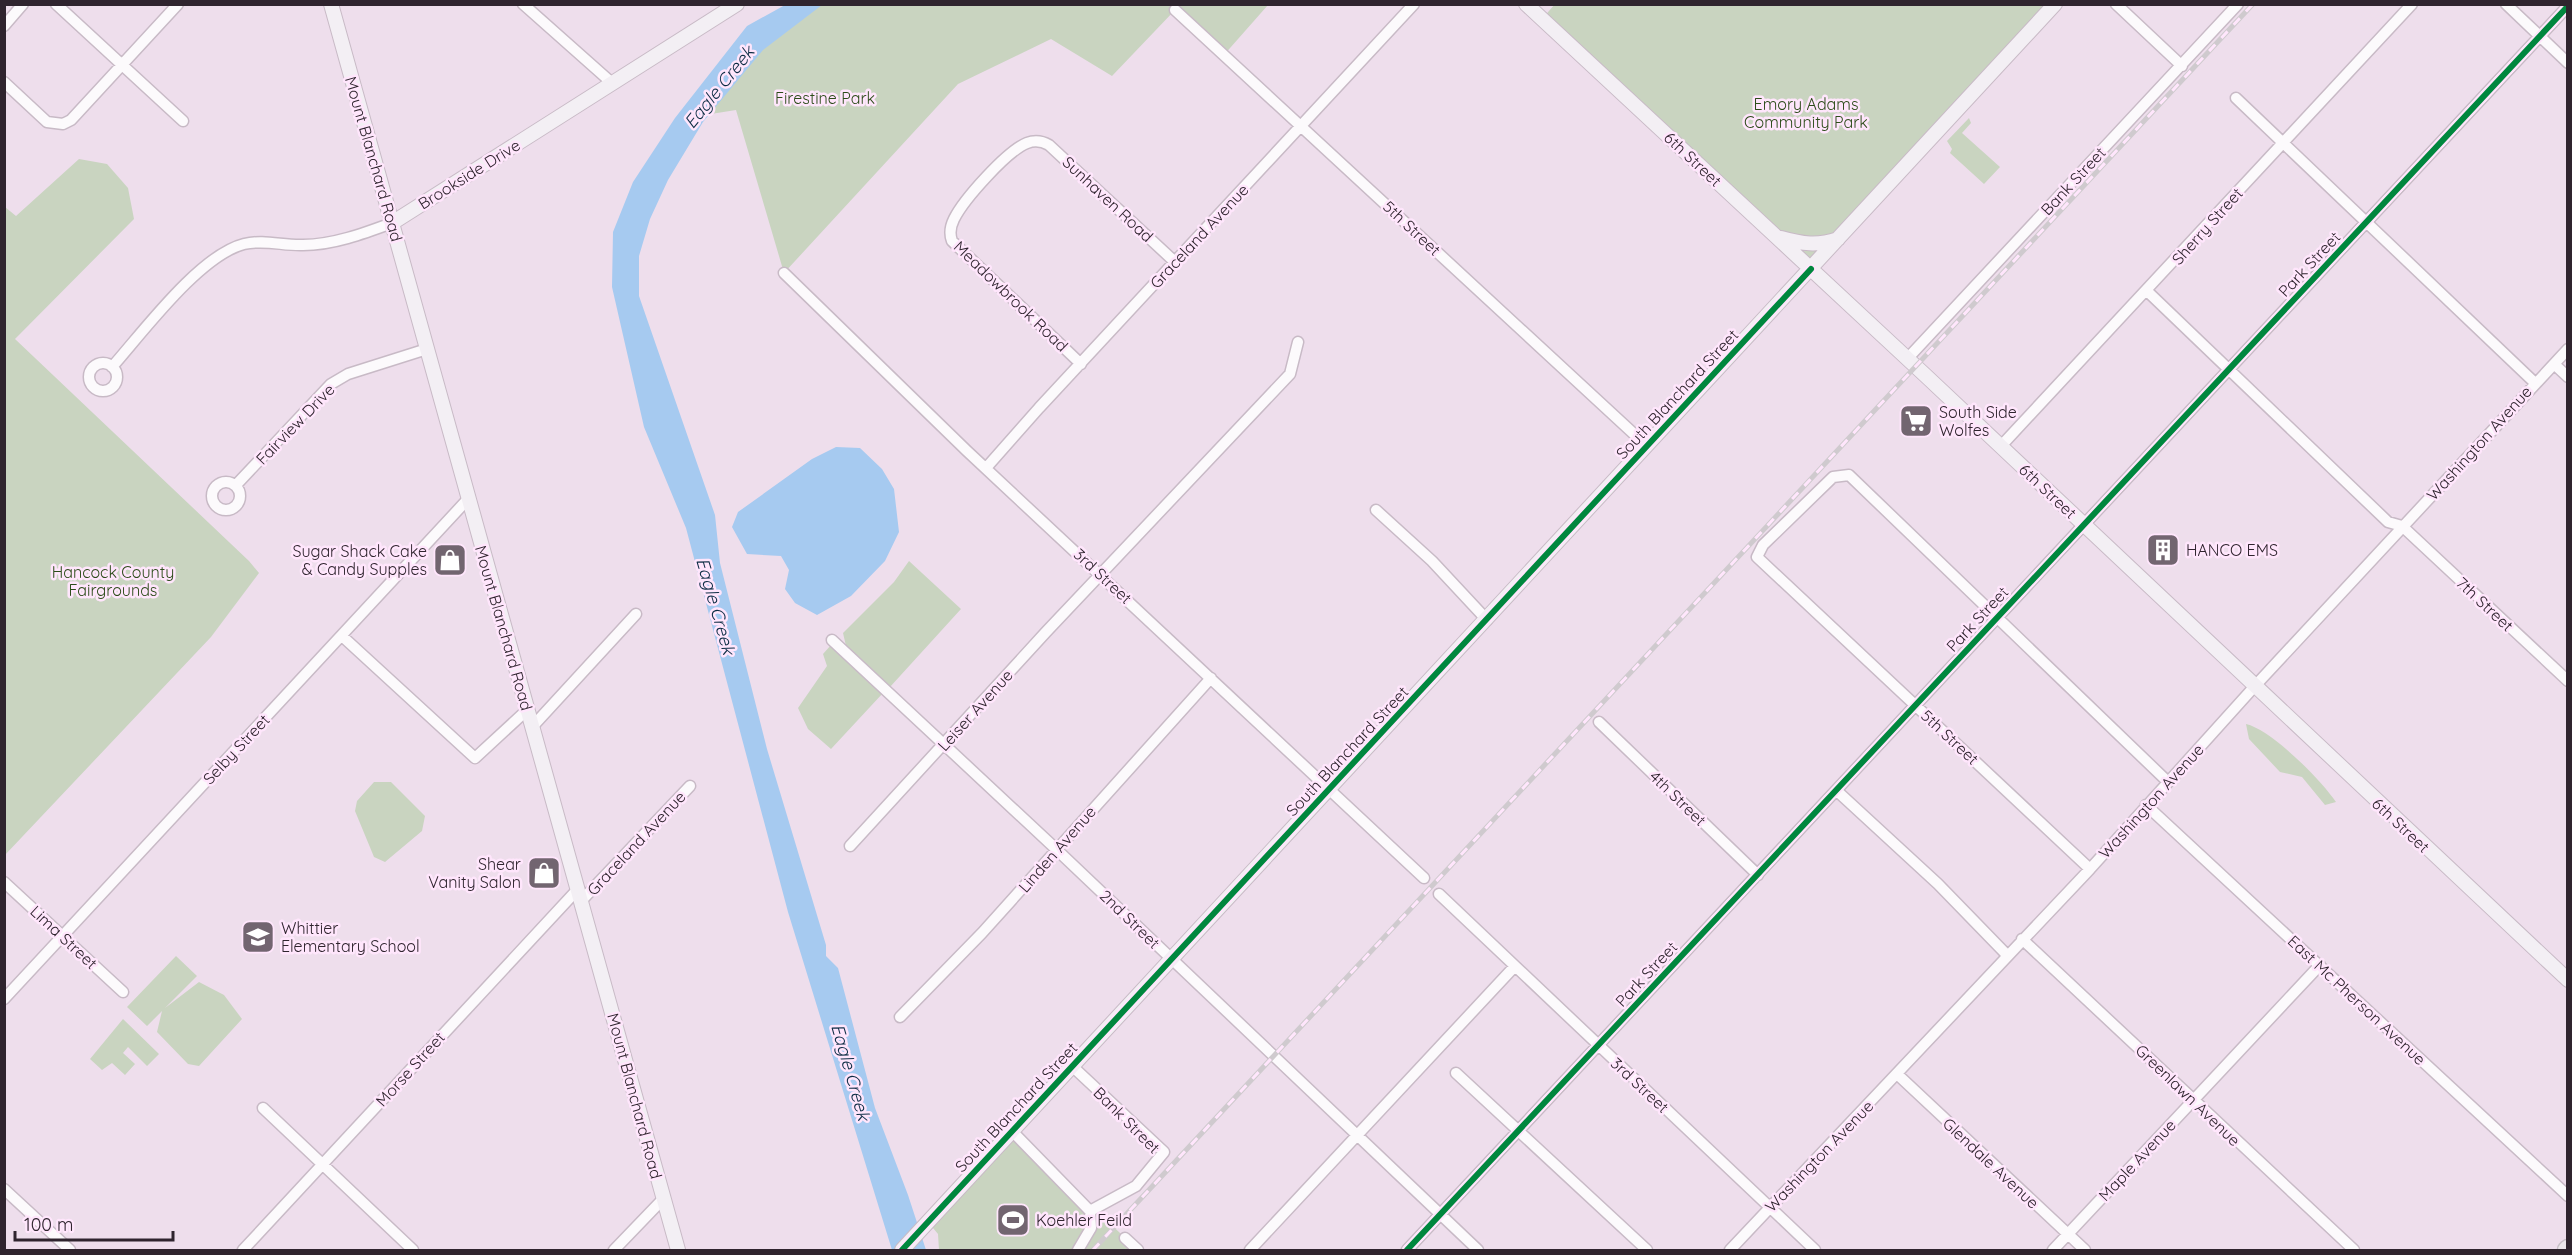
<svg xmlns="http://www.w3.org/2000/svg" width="2572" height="1255" font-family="Quicksand,sans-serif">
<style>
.green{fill:#c9d4c0}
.water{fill:#a6caf0}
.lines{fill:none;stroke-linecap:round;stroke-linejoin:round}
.street-casing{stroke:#c8bac6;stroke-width:13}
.secondary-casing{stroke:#c8bac6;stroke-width:16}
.primary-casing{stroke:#c7bfc6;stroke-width:19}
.street{stroke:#fcfafc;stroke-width:10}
.secondary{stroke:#f3eff4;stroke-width:14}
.primary{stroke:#ebe5ea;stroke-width:16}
.rail-casing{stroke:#cfcace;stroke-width:5}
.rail{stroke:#ffe6fc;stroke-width:3;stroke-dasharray:9;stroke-linecap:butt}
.cycleway-casing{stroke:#ffe6fc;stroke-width:10}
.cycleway{stroke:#00873e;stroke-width:6}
.labels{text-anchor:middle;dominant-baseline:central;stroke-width:5;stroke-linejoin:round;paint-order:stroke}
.park-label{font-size:16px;fill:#2c4c19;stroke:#ffe6fc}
.street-label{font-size:16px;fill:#2f242e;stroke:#ffe6fc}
.poi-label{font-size:16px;fill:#2f242e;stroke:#ffe6fc;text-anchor:start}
.water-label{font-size:18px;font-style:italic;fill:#0c2c44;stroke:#ffe6fc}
</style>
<rect width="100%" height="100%" fill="#eedeec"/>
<path class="green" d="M1555 4 2055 5 1811 269 1542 19Z
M798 5H1268L1223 56 1175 10 1112 76 1051 39 958 84 784 273 736 110 692 117Z
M1969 118 1971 123 1962 133 2000 167 1984 184 1950 153 1952 149 1947 141Z
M79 159 107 164 128 188 134 219 15 339 249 561 259 573 211 637 5 855V207L16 216Z
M909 561 961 609 890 687 846 646 843 633 894 582Z
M831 645 883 693 831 749 808 729 798 708 827 666 823 654Z
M2246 724C2272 730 2321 780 2336 802L2325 805 2302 777 2280 772 2249 739Z
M374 782H391L425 816 422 831 385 862 374 857 355 811 357 801Z
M176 956 197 976 165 1008 199 982 224 995 242 1019 199 1066 188 1064 157 1032 162 1011 147 1026 127 1007Z
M123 1019 159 1054 147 1066 128 1047 123 1053 135 1064 125 1075 112 1063 102 1070 90 1059Z
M1012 1131 1138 1250H939L938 1234 928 1222Z"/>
<path class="water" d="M785 5H822L763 50 703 122 668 180 650 219 639 256V296L715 515 720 563 767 749 826 945V956L838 968 875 1108 908 1195 926 1250H892L788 912 686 528 644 427 612 287 613 232 633 182 675 118 747 26Z
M836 447 860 448 882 469 894 489 899 532 885 561 851 596 817 615 795 603 785 589 789 570 781 556 747 554 732 527 738 512 812 459Z"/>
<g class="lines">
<defs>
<path id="street" d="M56 4 183 121
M523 4 612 83
M2116 4 2182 66
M2506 4 2568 63
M1175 10 1647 446
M4 26 23 4
M4 82 47 122 63 124 71 120 178 4
M2236 98 2534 382
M784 273 967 451 1424 878
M2147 291 2388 522 2402 526 2568 681
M1907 359 2238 4
M89 377a14 14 0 1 1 28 0a14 14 0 1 1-28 0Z
M1081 364 952 241C949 233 950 227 954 219 964 199 1007 151 1027 143 1035 140 1042 141 1049 145L1175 262
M2554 364 2568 377
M112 367C143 332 200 255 244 244 264 239 284 246 303 245 333 245 365 233 392 223
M2001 446 2412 4
M986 468 1039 408 1414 4
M212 496a14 14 0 1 1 28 0a14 14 0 1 1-28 0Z
M236 485 331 384 348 374 427 349
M1376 510 1432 561 1487 620
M342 636 475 758 527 710
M832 640 1056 849 1478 1250
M1599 722 1758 875
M533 726 636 614
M1837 791 1938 884 2007 955
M2146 805 2568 1196
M850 846 1046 632 1290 374 1298 342
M2090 869 1757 557 1763 545 1833 477 1849 475 2168 782
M4 882 123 992
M1439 894 1815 1250
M582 900 690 786
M2022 939 2354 1250
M4 999 468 499
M900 1017 982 933 1211 678
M1072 1066 1164 1152 1136 1186 1090 1211 1091 1228 1078 1250
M1456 1073 1647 1250
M1897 1074 2085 1250
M263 1108 413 1250
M1012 1131 1090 1211
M4 1189 70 1250
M1125 1238 1138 1250
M243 1250 578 889
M614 1250 664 1198
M1250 1250 1515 966
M1407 1250 2568 6
M1730 1250 2090 869 2254 687 2568 349
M2053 1250 2320 965"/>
<path id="secondary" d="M331 4 678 1250
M1526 4 1925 375 2568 980
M392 223 737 4
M1781 238C1802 244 1818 246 1838 239
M902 1250 2055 4"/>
<path id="primary" d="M2566 1250 2568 1248"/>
</defs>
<use href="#street" class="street-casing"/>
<use href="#secondary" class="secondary-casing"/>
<use href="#primary" class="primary-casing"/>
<use href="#street" class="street"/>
<use href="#secondary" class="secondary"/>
<use href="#primary" class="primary"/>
<defs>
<path id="rail" d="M1093 1250 2253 4"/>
</defs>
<use href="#rail" class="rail-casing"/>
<use href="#rail" class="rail"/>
<defs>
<path id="cycleway" d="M902 1250 1811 269
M1407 1250 2568 6"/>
</defs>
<use href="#cycleway" class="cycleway-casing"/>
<use href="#cycleway" class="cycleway"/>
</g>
<defs>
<symbol id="supermarket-square" viewBox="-11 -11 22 22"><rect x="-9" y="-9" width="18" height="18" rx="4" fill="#726570" stroke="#ffe6fc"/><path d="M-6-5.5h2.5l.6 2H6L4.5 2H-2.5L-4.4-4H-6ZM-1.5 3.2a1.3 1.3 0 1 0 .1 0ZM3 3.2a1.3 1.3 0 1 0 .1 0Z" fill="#fff"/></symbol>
<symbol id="building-square" viewBox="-11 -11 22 22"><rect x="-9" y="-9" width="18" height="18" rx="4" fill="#726570" stroke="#ffe6fc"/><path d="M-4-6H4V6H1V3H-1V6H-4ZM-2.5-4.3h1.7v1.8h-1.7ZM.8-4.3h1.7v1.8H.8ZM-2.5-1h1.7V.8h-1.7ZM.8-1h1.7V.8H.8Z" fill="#fff"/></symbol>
<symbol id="shop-square" viewBox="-11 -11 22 22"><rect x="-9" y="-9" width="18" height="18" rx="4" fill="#726570" stroke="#ffe6fc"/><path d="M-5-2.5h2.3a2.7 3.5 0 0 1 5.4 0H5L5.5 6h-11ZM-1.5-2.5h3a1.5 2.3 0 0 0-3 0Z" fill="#fff"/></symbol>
<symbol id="school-square" viewBox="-11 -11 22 22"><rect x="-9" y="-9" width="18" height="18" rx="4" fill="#726570" stroke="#ffe6fc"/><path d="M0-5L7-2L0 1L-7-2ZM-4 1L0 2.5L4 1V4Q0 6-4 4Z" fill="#fff"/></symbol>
<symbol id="stadium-square" viewBox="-11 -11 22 22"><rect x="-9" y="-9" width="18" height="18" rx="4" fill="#726570" stroke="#ffe6fc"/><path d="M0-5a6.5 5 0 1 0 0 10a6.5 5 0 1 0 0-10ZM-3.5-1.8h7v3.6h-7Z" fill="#fff"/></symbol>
</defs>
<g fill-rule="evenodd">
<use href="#supermarket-square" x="1897" y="402" width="38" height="38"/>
<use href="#building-square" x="2144" y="531" width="38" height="38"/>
<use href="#shop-square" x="431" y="541" width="38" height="38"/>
<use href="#shop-square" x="525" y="854" width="38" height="38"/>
<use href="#school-square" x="239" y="918" width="38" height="38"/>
<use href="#stadium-square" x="994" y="1201" width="38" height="38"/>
</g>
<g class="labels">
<g class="park-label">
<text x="825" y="98">Firestine Park</text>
<text x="1806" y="104">Emory Adams<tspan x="1806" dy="18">Community Park</tspan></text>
<text x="113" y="572">Hancock County<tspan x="113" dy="18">Fairgrounds</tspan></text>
</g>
<g class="street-label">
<text transform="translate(374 159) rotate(74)">Mount Blanchard Road</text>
<text transform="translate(1693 159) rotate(43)">6th Street</text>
<text transform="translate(469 174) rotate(-32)">Brookside Drive</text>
<text transform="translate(2073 181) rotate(-47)">Bank Street</text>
<text transform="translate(1108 199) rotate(43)">Sunhaven Road</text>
<text transform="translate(2207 226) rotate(-48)">Sherry Street</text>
<text transform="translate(1412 228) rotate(43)">5th Street</text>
<text transform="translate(1199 236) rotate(-47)">Graceland Avenue</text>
<text transform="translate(2309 264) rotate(-47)">Park Street</text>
<text transform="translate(1011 296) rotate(44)">Meadowbrook Road</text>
<text transform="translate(1677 394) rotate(-47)">South Blanchard Street</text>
<text transform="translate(295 424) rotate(-46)">Fairview Drive</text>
<text transform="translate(2479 443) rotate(-48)">Washington Avenue</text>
<text transform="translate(2048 491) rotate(43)">6th Street</text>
<text transform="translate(1103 576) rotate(43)">3rd Street</text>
<text transform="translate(2485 604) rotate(43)">7th Street</text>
<text transform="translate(1977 619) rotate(-47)">Park Street</text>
<text transform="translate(504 628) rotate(74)">Mount Blanchard Road</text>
<text transform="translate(975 710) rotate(-48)">Leiser Avenue</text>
<text transform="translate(1950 737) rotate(43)">5th Street</text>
<text transform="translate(236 749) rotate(-47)">Selby Street</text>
<text transform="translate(1347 751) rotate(-47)">South Blanchard Street</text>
<text transform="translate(1678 798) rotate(44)">4th Street</text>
<text transform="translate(2151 801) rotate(-48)">Washington Avenue</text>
<text transform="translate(2401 825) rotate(43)">6th Street</text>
<text transform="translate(636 843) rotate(-47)">Graceland Avenue</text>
<text transform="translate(1057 849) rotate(-49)">Linden Avenue</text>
<text transform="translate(1130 919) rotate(44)">2nd Street</text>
<text transform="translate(64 937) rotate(43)">Lima Street</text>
<text transform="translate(1646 974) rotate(-47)">Park Street</text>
<text transform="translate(2357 1000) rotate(43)">East Mc Pherson Avenue</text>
<text transform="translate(410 1069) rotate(-48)">Morse Street</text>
<text transform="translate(1640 1085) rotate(43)">3rd Street</text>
<text transform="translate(2188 1095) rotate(44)">Greenlawn Avenue</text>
<text transform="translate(635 1096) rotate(75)">Mount Blanchard Road</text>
<text transform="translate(1016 1107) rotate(-47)">South Blanchard Street</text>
<text transform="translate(1127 1120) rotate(45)">Bank Street</text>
<text transform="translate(1819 1156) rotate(-46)">Washington Avenue</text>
<text transform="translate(2137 1160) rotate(-47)">Maple Avenue</text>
<text transform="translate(1991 1163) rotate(43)">Glendale Avenue</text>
</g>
<g class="poi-label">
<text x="1939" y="412">South Side<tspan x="1939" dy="18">Wolfes</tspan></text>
<text x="2186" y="550">HANCO EMS</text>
<text x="427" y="551" text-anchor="end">Sugar Shack Cake<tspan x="427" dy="18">&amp; Candy Supples</tspan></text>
<text x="521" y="864" text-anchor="end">Shear<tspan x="521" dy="18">Vanity Salon</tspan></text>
<text x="281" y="928">Whittier<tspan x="281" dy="18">Elementary School</tspan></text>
<text x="1036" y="1220">Koehler Feild</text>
</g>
<g class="water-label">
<text transform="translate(719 87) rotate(-51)">Eagle Creek</text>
<text transform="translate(716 606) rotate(74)">Eagle Creek</text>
<text transform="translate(851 1072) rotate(74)">Eagle Creek</text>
</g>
</g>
<rect width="2572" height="1255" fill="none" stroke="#2f242e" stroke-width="12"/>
<path d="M15 1231v9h158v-9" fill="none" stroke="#2f242e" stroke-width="3"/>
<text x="24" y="1231" font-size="18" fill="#2f242e" stroke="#ffe6fc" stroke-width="4.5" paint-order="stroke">100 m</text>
</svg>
